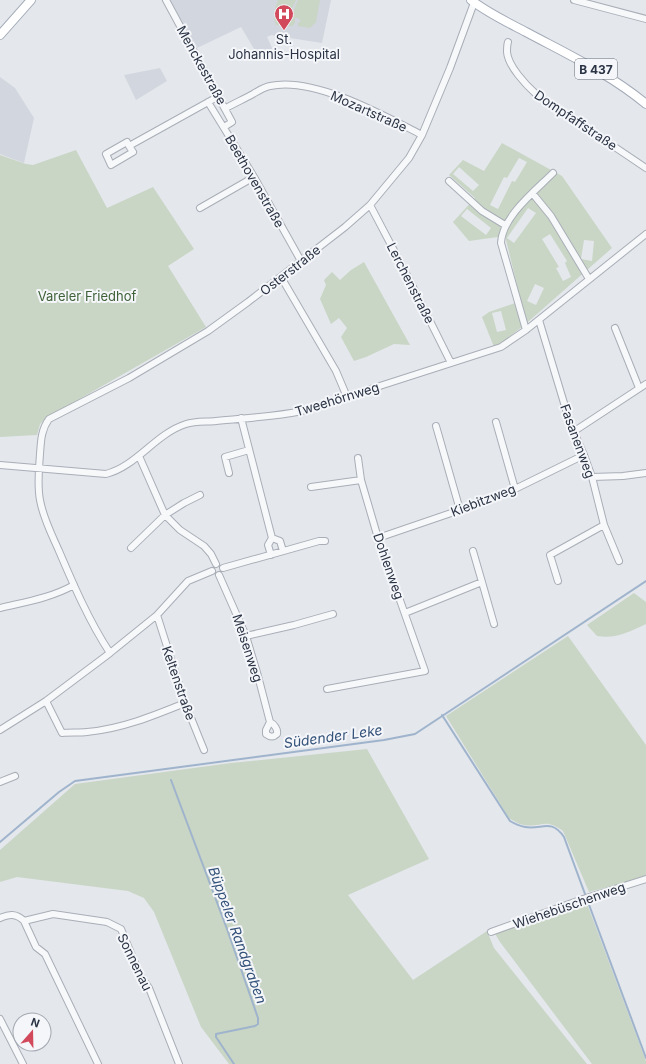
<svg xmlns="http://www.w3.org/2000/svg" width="646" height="1064" font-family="Inter,sans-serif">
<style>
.built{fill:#d2d6de}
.green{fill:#c9d6c5;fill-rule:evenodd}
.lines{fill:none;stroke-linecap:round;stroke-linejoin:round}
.stream{stroke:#9fb4cc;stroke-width:2}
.minor-casing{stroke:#a9aeb7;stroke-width:8}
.major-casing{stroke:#a3abb8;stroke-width:10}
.minor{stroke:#f7f8fa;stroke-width:6}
.major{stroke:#fff;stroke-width:8}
.labels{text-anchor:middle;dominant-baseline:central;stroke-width:4;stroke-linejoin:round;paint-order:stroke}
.shield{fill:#f4f6f9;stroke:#676e7b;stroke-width:1}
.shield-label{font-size:12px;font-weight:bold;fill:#2b3445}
.poi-label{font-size:13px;fill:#2b3445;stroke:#f4f6f9}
.street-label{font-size:13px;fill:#2b3445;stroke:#f4f6f9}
.park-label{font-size:13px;fill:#3f6138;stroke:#f4f6f9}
.water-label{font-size:14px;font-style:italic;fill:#34527a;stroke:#f4f6f9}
</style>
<rect width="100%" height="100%" fill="#e4e7ec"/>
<path class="built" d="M170 0H331L322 43 271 35 267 37 273 50 260 59 241 27 197 48Z
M160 68 167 81 136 100 124 75Z
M0 77 15 88 34 118 24 163 0 154Z"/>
<path class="green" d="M278 0H296L291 11 280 7 275 18 288 24 298 0H320L316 22 310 28 298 26V23L301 21 298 18H295V23L292 26 276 25C272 17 275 8 278 0Z
M502 143 562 176 612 248 529 321 502 343 494 347 482 317 489 312 521 301 505 236 469 241 453 222 475 198 449 175 463 160 484 171ZM519 158 527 162 515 182 512 181 498 209 490 205 504 177 507 178ZM459 167 479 185 473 191 453 174ZM528 208 536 213 514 243 507 238ZM467 209 491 228 486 235 461 216ZM550 234 567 261 565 263 571 277 563 281 556 268 559 267 542 239ZM584 240 594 241 592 261 581 259ZM535 284 544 288 536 305 527 301ZM501 311 506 330 497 332 492 313Z
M76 150 107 208 153 187 194 249 168 266 206 327 46 418 40 424 37 435 0 437V155L26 164 33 165Z
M364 262 410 345 394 344 366 357 354 361 341 337 347 328 339 318 331 324 320 299 326 285 324 280 332 272 340 280 351 270Z
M634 593 646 602V624C629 632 616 639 597 636L587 625Z
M568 636 646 745V877L589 892 563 831C544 817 542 828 524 825 518 824 514 821 509 818L446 716Z
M367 749 429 859 348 895 413 980 487 931 494 948 587 1064H229L201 1027 154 912 144 898 128 891 17 877 0 882V850L75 784 231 763Z
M586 901 646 1061V1064H592L500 942 494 932Z"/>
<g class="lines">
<path class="stream" d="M442 715 510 821C515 824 519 826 525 827 542 830 551 818 564 837L585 894
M171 780 227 929 258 1018V1024L255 1026 216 1034V1037L234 1064
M0 842 59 792 75 781 384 740 415 734 646 581
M588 902 646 1058"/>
<defs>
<path id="minor" d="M166 0 232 122 224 127
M574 0 646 19
M508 42C507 45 507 49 507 52 508 66 526 85 536 94L646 168
M208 102 254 177 301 261
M226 108C235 103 244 99 253 94 258 91 264 87 270 86 313 76 383 115 422 135
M129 146 133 152 111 165 106 154 127 142 129 146 219 96
M449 181 482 211 505 225
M533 194 551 216 589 279
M370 205 409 279 451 363
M200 208 254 177
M281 277 336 371 347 397
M539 320 570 423 584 455 592 477 604 525 619 561
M615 328 639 388
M526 330 501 243C502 217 535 191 553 173
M241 418 272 538
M496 422 515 489
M436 426 460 510
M573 432 646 384
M139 456 165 515 180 530 204 546 211 554 216 564
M0 465 106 474C137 466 155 434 186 424 195 421 207 422 216 421 245 418 274 417 302 411L501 347 526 330 646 234
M229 473 225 457 249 450
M592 477 623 476 646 473
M311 487 361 480
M272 538 280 541 283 551
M378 538 460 510 515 489 584 455
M131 548 165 515 184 503 200 495
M271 555 268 545 272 538
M223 568 319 541H325
M219 575 246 636 258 676 270 722 266 730V734C270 737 273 738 277 734 278 729 274 724 270 722
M558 581 550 555 604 525
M482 582 494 624
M0 608C25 602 51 598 74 585
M405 613 482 582 473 551
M157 615 185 703 204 750
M246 636 294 625 333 614
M110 653C89 621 74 586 59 551 52 535 43 518 40 500 37 485 39 469 40 454 41 441 41 430 49 419L129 378 208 331 248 302 345 227 370 205 409 158 422 135 450 68 475 0
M327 689 425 671 378 538 361 480 358 458
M46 701 62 733C70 732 79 733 87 732 121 729 153 716 185 703
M0 730 46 701 110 653 157 615 188 581 212 571
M0 782 15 776
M0 918C9 914 16 913 24 921
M491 932 583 899 646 879
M0 1019 23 1064
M98 1064 45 954 36 947 24 921 53 914 107 922 121 929 140 975 149 988 179 1064"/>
<path id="major" d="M471 0C488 13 507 22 526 32 567 54 610 74 646 104
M0 35 31 0"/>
</defs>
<use href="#minor" class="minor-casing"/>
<use href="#major" class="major-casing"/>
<use href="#minor" class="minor"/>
<use href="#major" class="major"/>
</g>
<defs>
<symbol id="hospital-pin" viewBox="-11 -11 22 30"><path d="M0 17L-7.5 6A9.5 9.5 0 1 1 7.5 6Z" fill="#d1495b" stroke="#f4f6f9"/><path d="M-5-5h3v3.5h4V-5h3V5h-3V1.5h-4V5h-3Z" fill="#fff"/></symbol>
</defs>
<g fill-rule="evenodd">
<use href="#hospital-pin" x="273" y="3" width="22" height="30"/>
</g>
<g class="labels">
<rect class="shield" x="575" y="59" width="42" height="20" rx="3"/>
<g class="shield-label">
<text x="596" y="69">B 437</text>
</g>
<g class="poi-label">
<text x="284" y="39">St.<tspan x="284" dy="15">Johannis-Hospital</tspan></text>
</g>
<g class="street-label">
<text transform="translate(202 65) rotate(61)">Menckestraße</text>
<text transform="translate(369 111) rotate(24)">Mozartstraße</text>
<text transform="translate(576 120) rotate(34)">Dompfaffstraße</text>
<text transform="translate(255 181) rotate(60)">Beethovenstraße</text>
<text transform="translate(290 270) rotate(-38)">Osterstraße</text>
<text transform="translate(411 283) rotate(63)">Lerchenstraße</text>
<text transform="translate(337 399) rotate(-17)">Tweehörnweg</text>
<text transform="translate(578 441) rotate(70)">Fasanenweg</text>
<text transform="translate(483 500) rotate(-21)">Kiebitzweg</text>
<text transform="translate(389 566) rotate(71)">Dohlenweg</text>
<text transform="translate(248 648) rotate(72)">Meisenweg</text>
<text transform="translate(179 683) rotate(71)">Keltenstraße</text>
<text transform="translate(569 905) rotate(-19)">Wiehebüschenweg</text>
<text transform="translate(135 962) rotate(64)">Sonnenau</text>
</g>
<g class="park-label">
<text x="87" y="296">Vareler Friedhof</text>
</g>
<g class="water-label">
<text transform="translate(333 736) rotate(-8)">Südender Leke</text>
<text transform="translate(238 935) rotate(70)">Büppeler Randgraben</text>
</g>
</g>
<g transform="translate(32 1032) rotate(20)"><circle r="19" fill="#f4f6f9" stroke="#a4a8b1"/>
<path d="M0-3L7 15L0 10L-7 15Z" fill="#d1495b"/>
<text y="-6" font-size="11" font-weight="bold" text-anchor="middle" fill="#2b3445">N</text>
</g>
</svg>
